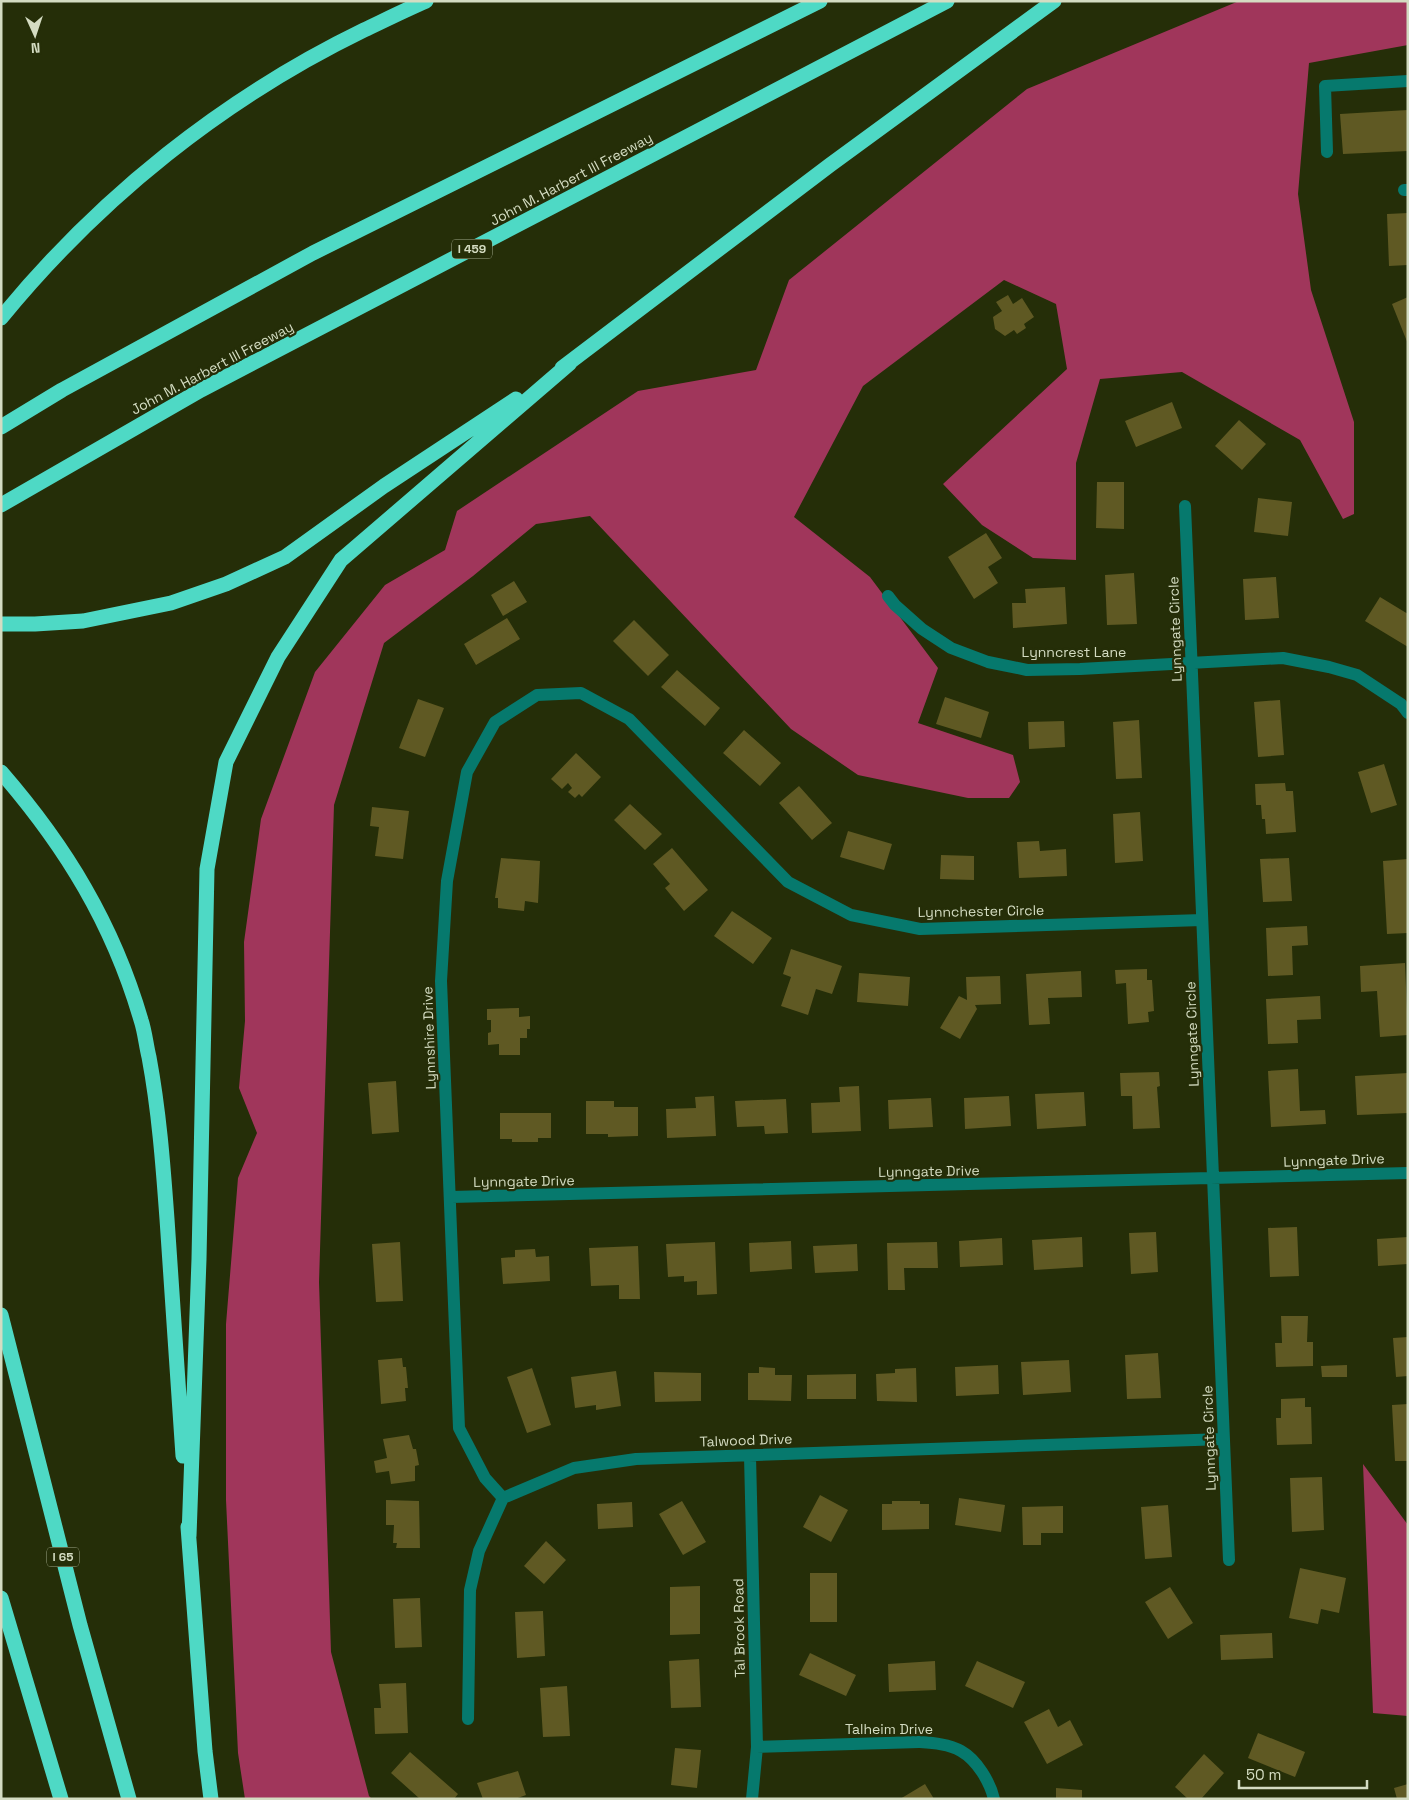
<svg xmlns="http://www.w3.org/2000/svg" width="1409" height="1800" font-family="'Space Grotesk',sans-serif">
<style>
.forest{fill:#a0365b}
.building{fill:#5f5923}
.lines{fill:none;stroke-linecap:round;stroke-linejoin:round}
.minor{stroke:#06796d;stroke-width:12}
.highway{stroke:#4ed9c5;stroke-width:15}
.labels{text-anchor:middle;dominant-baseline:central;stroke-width:4.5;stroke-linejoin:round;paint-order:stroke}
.shield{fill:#252e08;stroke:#a0a88a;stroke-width:1}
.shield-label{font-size:12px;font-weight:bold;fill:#d4dcc2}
.street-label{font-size:14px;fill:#d4dcc2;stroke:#252e08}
</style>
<rect width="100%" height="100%" fill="#252e08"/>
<path class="forest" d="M1239 1H1408V45L1309 63 1298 194 1311 290 1354 422V514L1343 519 1300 440 1182 372 1100 379 1076 463V560L1033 558 982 525 943 484 1067 369 1056 304 1004 280 863 386 794 517 870 577 938 668 918 723 1013 755 1020 782 1009 798H968L858 775 791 729 590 516 536 524 473 576 384 643 334 805 319 1282 331 1652 369 1796 372 1799H245L238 1753 226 1500V1324L238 1178 257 1133 239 1088 245 1021 244 942 261 819 315 672 385 585 445 550 457 511 638 391 756 370 789 280 1027 89Z
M1363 1464 1408 1525V1716L1373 1713Z"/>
<path class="building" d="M1408 110V151L1343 154 1340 114Z
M1408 213V265L1389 266 1387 214Z
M1008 295 1013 304 1022 298 1034 317 1024 324 1026 328 1017 334 1014 330 1005 336 995 329 993 317 1002 311 996 302Z
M1408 297V344L1392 304Z
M1172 402 1182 428 1136 447 1125 421Z
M1239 420 1266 444 1242 470 1215 446Z
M1097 482H1124V529L1096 528Z
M1258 498 1292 502 1288 536 1254 532Z
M986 533 1002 558 988 567 998 583 974 599 948 557Z
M1134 573 1137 624 1107 625 1105 575Z
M1276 577 1279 618 1245 620 1243 579Z
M514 581 527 602 503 616 491 595Z
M1065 587 1067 624 1013 628 1012 603H1026L1025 589Z
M1380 597 1408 614V647L1365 621Z
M507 618 520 639 476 665 464 644Z
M634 620 669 655 648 676 613 641Z
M677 670 720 708 705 726 661 687Z
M945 697 989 712 981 738 936 724Z
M418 699 444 708 425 757 399 748Z
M1280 700 1284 755 1258 757 1254 702Z
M1139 720 1142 778 1116 779 1113 722Z
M1064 721 1065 747 1029 749 1028 722Z
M744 730 781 763 760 786 723 753Z
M576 753 601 777 582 797 579 794 575 798 568 792 572 788 568 783 562 789 551 779Z
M1384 764 1397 805 1371 813 1358 772Z
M1285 783 1286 791H1293L1296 832 1266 834 1265 819H1262L1261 805H1256L1255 784Z
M799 786 832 823 812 840 779 803Z
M630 804 662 834 645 850 614 820Z
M372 807 409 811 403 859 375 856 379 827 370 826Z
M1140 812 1143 861 1115 863 1113 814Z
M848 831 892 844 884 870 840 857Z
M1039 841 1040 851 1066 849 1067 876 1019 878 1017 842Z
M672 848 708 890 684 911 665 888 670 884 653 864Z
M941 855 974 856V880L940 879Z
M501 858 540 861 538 903 525 901 524 911 498 908V898H495Z
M1289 858 1292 901 1263 902 1260 859Z
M1408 859V933L1387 934 1383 861Z
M732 911 772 938 753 964 714 936Z
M1307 926 1308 945 1292 946 1293 975 1268 976 1266 928Z
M791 949 842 966 832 994 816 989 808 1015 781 1006 791 977 783 974Z
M1405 963 1408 1035 1380 1037 1377 991 1361 992 1360 966Z
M1147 969V980H1152L1154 1011 1148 1012 1149 1022 1128 1024 1126 983 1116 984 1115 970Z
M1081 971 1082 997 1048 998 1050 1024 1029 1025 1026 974Z
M859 973 910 977 908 1006 857 1002Z
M1000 976 1001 1004 975 1005 977 1009 960 1039 940 1028 959 996 967 1000 966 977Z
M1320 996 1321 1019 1297 1020 1298 1043 1268 1044 1266 999Z
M519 1008V1017L530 1016V1029H527V1038H520V1055H499V1044L488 1045V1033L491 1032V1020H487V1009Z
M1298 1069 1300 1111 1325 1110 1326 1124 1271 1127 1268 1071Z
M1159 1072 1160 1086 1157 1087 1160 1128 1133 1129 1132 1096H1121L1120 1073Z
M1408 1073V1113L1357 1115 1355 1076Z
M396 1081 399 1132 372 1134 368 1083Z
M859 1086 861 1131 812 1133 811 1103 840 1102 839 1087Z
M1084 1092 1086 1126 1037 1129 1035 1094Z
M714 1096 716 1136 667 1138 666 1109 696 1108 695 1097Z
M1009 1096 1011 1126 965 1129 964 1098Z
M931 1098 933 1127 889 1129 888 1100Z
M786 1099 788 1133 765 1134 764 1126 737 1127 735 1101Z
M586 1101H614V1107H638V1136L608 1137V1134H586Z
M500 1113H551V1138H538V1142H512V1139H500Z
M1297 1227 1299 1276 1270 1277 1268 1228Z
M1156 1232 1158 1272 1131 1274 1129 1233Z
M1082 1237 1083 1267 1034 1270 1032 1240Z
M1408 1237V1264L1378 1266 1377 1239Z
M1002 1238 1003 1265 960 1267 959 1241Z
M791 1241 792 1269 750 1272 749 1243Z
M400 1242 403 1301 376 1302 372 1244Z
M715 1242 717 1294 697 1295V1281L684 1282V1276L668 1277 666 1244Z
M937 1242 938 1268H904L905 1290H888L887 1243Z
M857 1244 858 1271 815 1273 813 1246Z
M638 1246 640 1299H619V1285L591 1286 589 1248Z
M535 1249 536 1257 549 1256 550 1281 503 1284 501 1258 515 1257V1250Z
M1281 1316H1308L1307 1342H1313V1366L1276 1367 1275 1343H1282Z
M1408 1337V1376L1396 1377 1393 1338Z
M1158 1353 1161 1398 1127 1399 1125 1355Z
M402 1358 403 1367H406L408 1388H405L406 1401 381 1404 378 1360Z
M1069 1360 1071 1392 1023 1395 1021 1362Z
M998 1365 999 1394 956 1396 955 1367Z
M1347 1365V1377H1322L1321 1366Z
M759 1367 775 1368V1375H792L791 1401 748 1400V1373H759Z
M532 1368 551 1425 527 1433 507 1377Z
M916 1368 917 1402 877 1401 876 1374 895 1373V1369Z
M616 1371 621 1406 596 1410V1405L575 1408 571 1377Z
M654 1372 701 1373V1401L655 1402Z
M856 1374V1399H807V1375Z
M1305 1398V1407H1311L1312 1444 1277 1445 1276 1418H1281V1399Z
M1408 1404V1461H1395L1392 1405Z
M409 1435 413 1449H416L419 1465 415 1466V1481L391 1484 389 1471 376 1473 374 1461 387 1458 383 1439Z
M1322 1477 1324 1530 1292 1532 1290 1478Z
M820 1495 848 1510 831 1542 803 1527Z
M959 1498 1005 1505 1001 1532 955 1525Z
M386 1500 419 1501 420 1548H396L397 1543H393L394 1525H386Z
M682 1501 706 1542 683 1555 659 1514Z
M892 1501H920V1504H929V1529L882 1530V1504H892Z
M632 1502 633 1527 598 1529 597 1504Z
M1168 1505 1172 1557 1145 1559 1141 1507Z
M1063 1506V1533H1041V1545H1023L1022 1507Z
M546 1541 566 1560 544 1584 524 1566Z
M1300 1568 1346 1578 1339 1613 1321 1609 1318 1624 1289 1618Z
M810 1573H837V1622H810Z
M700 1586V1634L670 1635V1587Z
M1170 1587 1193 1623 1168 1639 1145 1602Z
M420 1598 422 1647 395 1648 393 1599Z
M543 1611 545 1656 517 1658 515 1612Z
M1272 1633 1273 1658 1221 1660 1220 1635Z
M810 1653 856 1675 846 1696 799 1675Z
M699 1659 701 1707 671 1708 669 1661Z
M935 1661 936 1690 889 1692 888 1664Z
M977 1661 1025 1682 1013 1708 965 1686Z
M406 1683 408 1733 375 1734 374 1708H381L379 1684Z
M567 1686 570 1736 543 1737 540 1688Z
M1049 1709 1058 1727 1070 1720 1083 1745 1047 1764 1024 1722Z
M1258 1733 1305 1752 1295 1777 1248 1758Z
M675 1748 701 1750 697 1788 671 1785Z
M410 1752 458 1794 454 1799H420L391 1773Z
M1204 1754 1224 1773 1201 1799H1188L1175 1787Z
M518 1771 526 1795 515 1799H483L477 1783Z
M925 1784 934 1799H900Z
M1408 1784V1799H1397L1394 1788Z
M1056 1788 1082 1790V1799H1056Z"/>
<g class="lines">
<path class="minor" d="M1327 152 1325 86 1408 81
M1404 190H1408
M1185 506 1229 1560
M888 596 895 605 922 629 951 648 988 662 1027 670 1080 669 1283 658 1329 667 1357 675 1401 704 1408 713
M451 1197 1408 1173
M750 1456 757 1747 752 1799
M503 1498 485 1478 459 1428 441 981 447 881 467 772 495 722 537 695 581 693 629 719 788 882 851 915 920 929 1202 920
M468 1719 470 1590 479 1551 503 1498 574 1468 636 1459 1224 1439
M757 1747 919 1742C933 1743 949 1744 961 1751 977 1760 990 1782 994 1799"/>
<path class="highway" d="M1 318C100 197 224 98 364 30 385 20 405 10 426 1
M562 368 830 165 1054 1
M1 427 62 390 313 253 820 1
M1 505 201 390 947 1
M1 624H35L83 621 171 603 226 584 285 557 384 486 516 399
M1 772C66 847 113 924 141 1020 145 1032 146 1045 149 1057 159 1111 163 1164 167 1219 172 1298 178 1377 183 1456
M1 1315 80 1625 129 1799
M188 1527 205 1751 211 1799
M189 1536 199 1259 207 869 226 762 278 657 341 560 570 363
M1 1598 61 1799"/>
</g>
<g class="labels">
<g class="shield">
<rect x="452" y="239.5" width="40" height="19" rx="4"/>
<rect x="47" y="1547.5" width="32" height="19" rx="4"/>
</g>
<g class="shield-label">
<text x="472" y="249">I 459</text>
<text x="63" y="1557">I 65</text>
</g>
<g class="street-label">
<text transform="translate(571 179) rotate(-28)">John M. Harbert III Freeway</text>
<text transform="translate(212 368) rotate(-28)">John M. Harbert III Freeway</text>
<text transform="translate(1175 629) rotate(-92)">Lynngate Circle</text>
<text x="1074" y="652">Lynncrest Lane</text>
<text transform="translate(981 911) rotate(-1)">Lynnchester Circle</text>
<text transform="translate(1192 1034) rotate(-92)">Lynngate Circle</text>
<text transform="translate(429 1038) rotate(-92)">Lynnshire Drive</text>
<text transform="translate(1334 1160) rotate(-2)">Lynngate Drive</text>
<text transform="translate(929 1171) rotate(-1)">Lynngate Drive</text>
<text transform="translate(524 1181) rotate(-1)">Lynngate Drive</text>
<text transform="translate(1209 1438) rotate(-92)">Lynngate Circle</text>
<text transform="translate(746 1440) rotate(-2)">Talwood Drive</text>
<text transform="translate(739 1628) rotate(-91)">Tal Brook Road</text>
<text x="889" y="1729">Talheim Drive</text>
</g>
</g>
<rect width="1409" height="1800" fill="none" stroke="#d4dcc2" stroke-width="5"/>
<g transform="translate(35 35) rotate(177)" stroke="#252e08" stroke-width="4" paint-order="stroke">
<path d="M0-4L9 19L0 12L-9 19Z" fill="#d4dcc2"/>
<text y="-8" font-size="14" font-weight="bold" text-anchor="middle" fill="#d4dcc2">N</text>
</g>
<path d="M1239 1780v8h128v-8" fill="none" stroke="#d4dcc2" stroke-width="2.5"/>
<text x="1246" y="1780" font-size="15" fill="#d4dcc2" stroke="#252e08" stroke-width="4" paint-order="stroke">50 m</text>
</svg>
